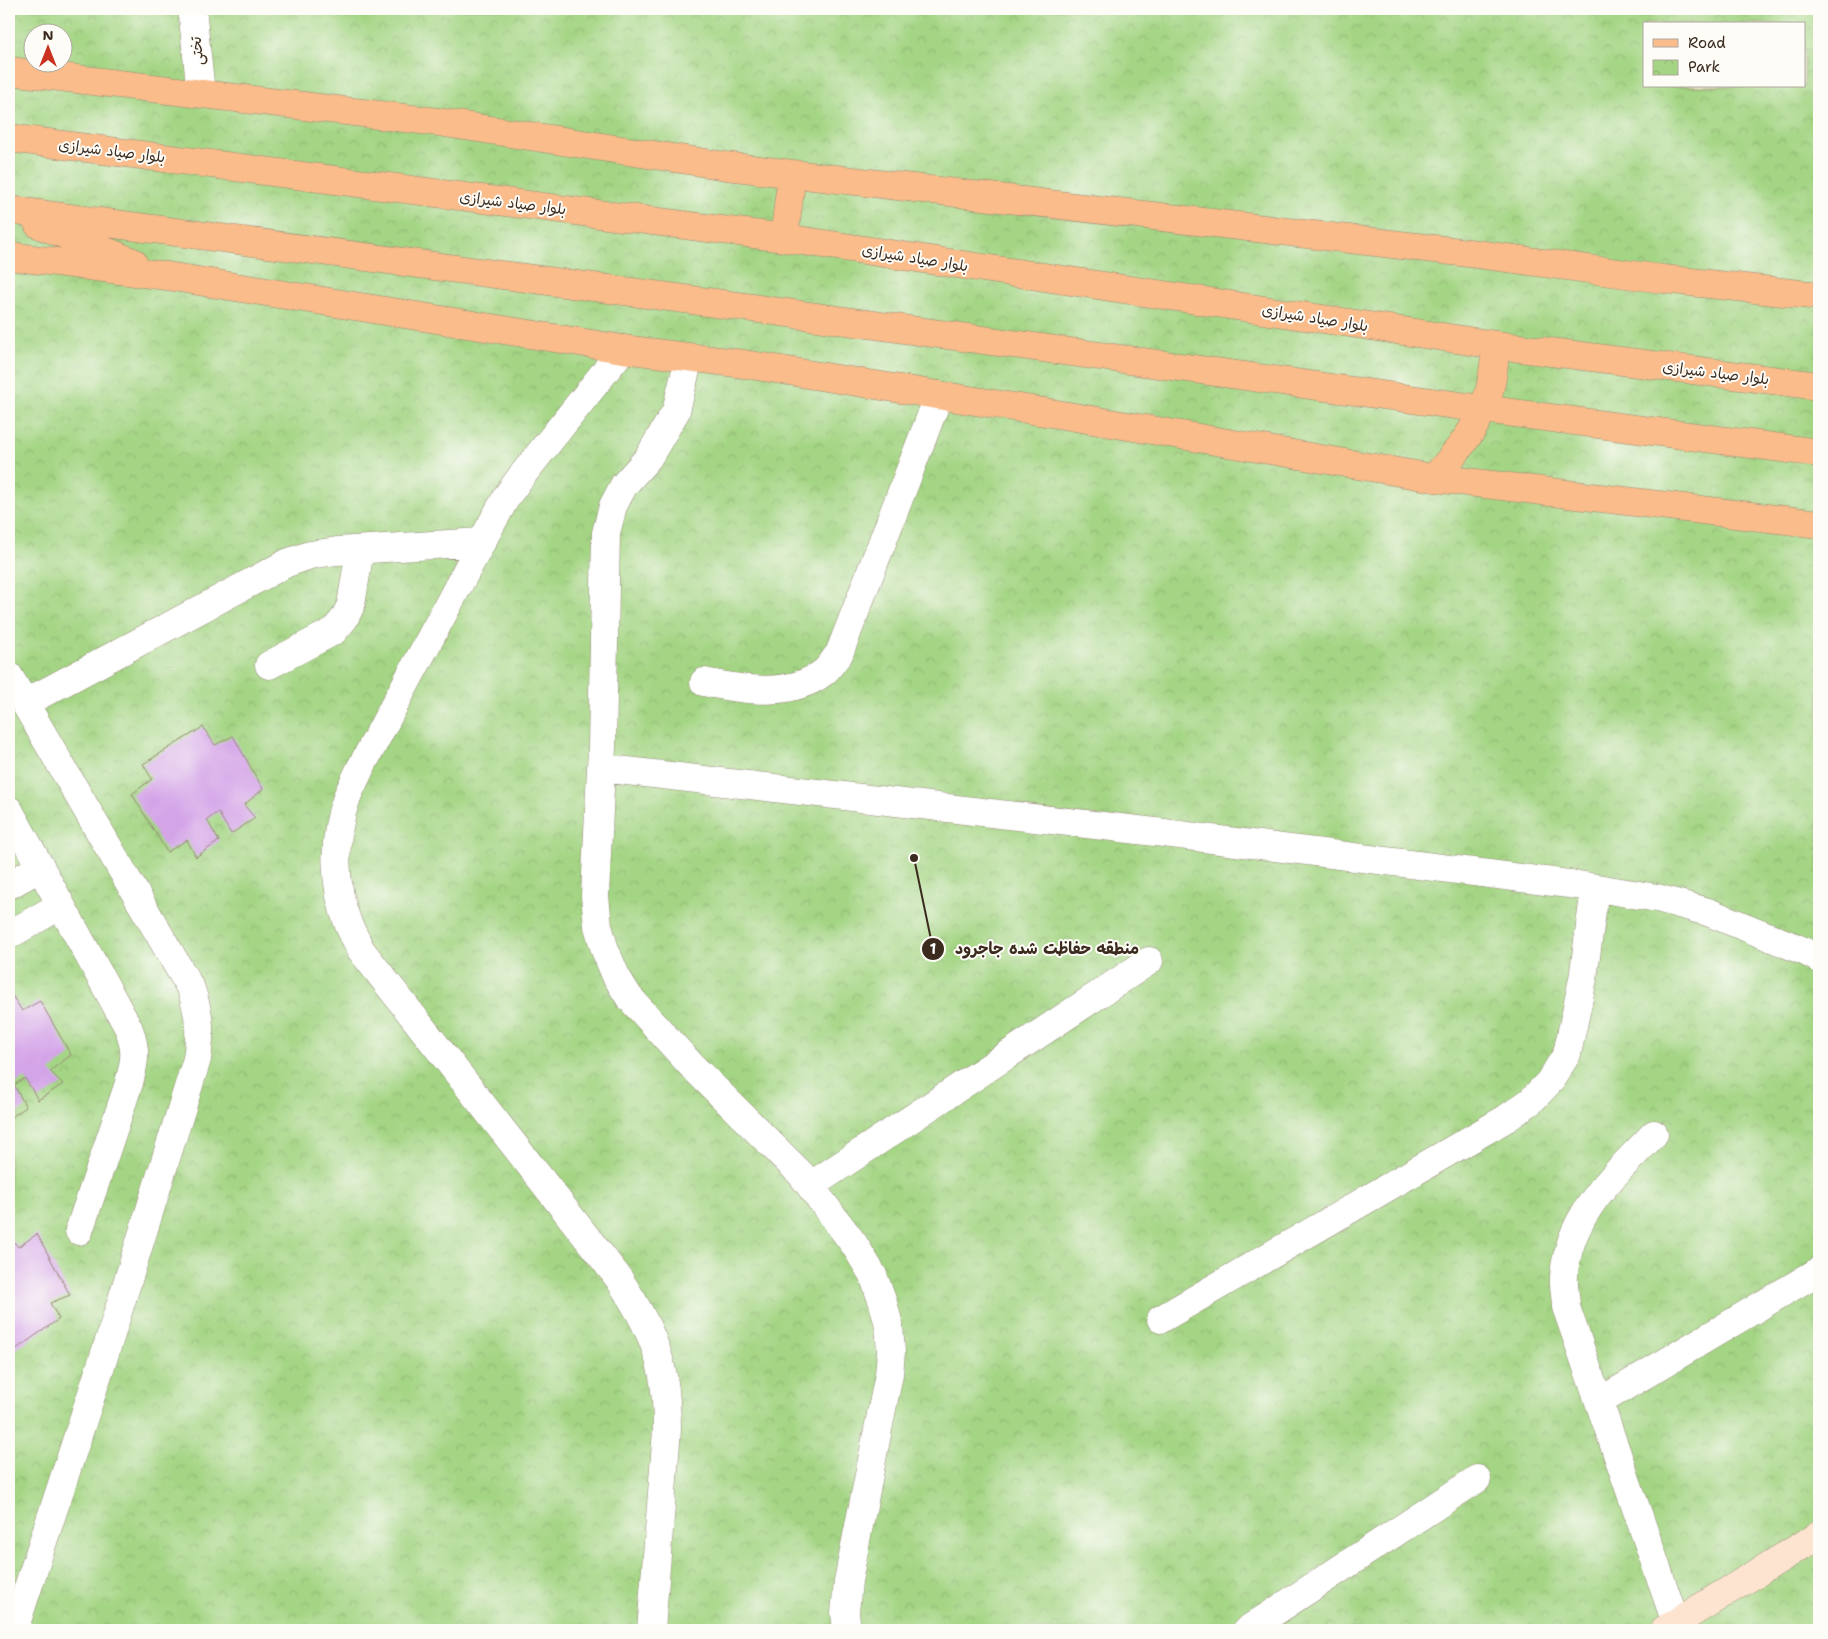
<svg xmlns="http://www.w3.org/2000/svg" width="1828" height="1639" font-family="'Shantell Sans','Playpen Sans Arabic',sans-serif">
<style>
.park{fill:url(#park-crowns);stroke:#708051;fill-rule:evenodd}
.building{fill:#d4a4e8}
.lines{fill:none;stroke-linecap:round;stroke-linejoin:round}
.street-casing{stroke:#978876;stroke-width:29}
.secondary-casing{stroke:#978876;stroke-width:29}
.primary-casing{stroke:#978876;stroke-width:29}
.street{stroke:#fff;stroke-width:28}
.secondary{stroke:#fde4d0;stroke-width:28}
.primary{stroke:#f9bc8a;stroke-width:28}
.labels{text-anchor:middle;dominant-baseline:central;stroke-width:4;stroke-linejoin:round;paint-order:stroke}
.street-label{font-size:15px;fill:#3b2a1e;stroke:#fdfcf7}
.leader{fill:none;stroke:#3b2a1e;stroke-width:2}
.callout-dot{fill:#3b2a1e;stroke:#fdfcf7;stroke-width:2}
.mark-label{font-size:15px;text-anchor:middle;font-weight:bold;fill:#fff}
.callout-label{font-size:16px;text-anchor:middle;font-weight:bold;fill:#3b2a1e;stroke:#fdfcf7;stroke-width:4;stroke-linejoin:round;paint-order:stroke}
</style>
<defs>
<pattern id="park-crowns" width="20" height="18" patternUnits="userSpaceOnUse" patternTransform="scale(1.25)"><rect width="20" height="18" fill="#a4d584"/><path d="M2 6a3 3 0 1 1 6 0M12 15a3 3 0 1 1 6 0" fill="none" stroke="#8eb772"/></pattern>
</defs>
<rect width="100%" height="100%" fill="#fdfcf7"/>
<filter id="ink" filterUnits="userSpaceOnUse"><feTurbulence type="fractalNoise" baseFrequency=".02" numOctaves="2"/><feDisplacementMap in="SourceGraphic" scale="10" xChannelSelector="R" yChannelSelector="G"/><feConvolveMatrix kernelMatrix="1 2 1 2 8 2 1 2 1" color-interpolation-filters="sRGB"/></filter>
<filter id="wash" filterUnits="userSpaceOnUse"><feTurbulence type="fractalNoise" baseFrequency=".0096" numOctaves="4" result="noise"/><feDisplacementMap in="SourceGraphic" scale="20" xChannelSelector="R" yChannelSelector="G"/><feGaussianBlur stdDeviation="1.12" result="paint"/><feColorMatrix in="noise" values="0 0 0 0 0 0 0 0 0 0 0 0 0 0 0 0 0 1.4 0 .05"/><feComposite in="paint" operator="in"/></filter>
<g filter="url(#wash)">
<rect width="100%" height="100%" fill="#f3e7ce"/>
<path class="park" d="M9 9H1819V1630H9ZM1644 24H1804V86H1644ZM32 32H62V62H32Z"/>
<g id="blocks">
<path class="building" d="M203 727 215 745 233 736 263 789 244 805 255 818 231 834 218 812 207 820 219 841 196 857 187 840 167 852 132 794 152 779 143 764Z
M10 992 22 1011 40 1001 71 1055 50 1071 63 1084 38 1100 25 1078 14 1085 26 1107 9 1119V993Z
M37 1234 70 1295 50 1303 59 1319 9 1354V1236L18 1247Z"/>
</g>
</g>
<g filter="url(#ink)">
<use href="#blocks" fill-opacity="0" stroke="#978876" stroke-width="1"/>
<g class="lines">
<defs>
<path id="street" d="M192 9 201 93
M623 349 520 478 507 496 493 521 360 769C356 778 351 787 347 797 332 837 333 887 349 926 353 934 357 942 361 950L617 1276C637 1306 657 1340 663 1376 666 1394 667 1412 667 1430L651 1630
M689 358 676 411 648 458 624 485 613 506 606 533 602 747 595 896 598 926 605 950 616 976 629 997 692 1066 801 1174 854 1244 873 1275 883 1303 889 1325 891 1352 889 1374 848 1581 845 1613 847 1630
M269 665 334 631 344 619 351 605 360 550
M9 676 191 989C200 1016 201 1031 197 1059L108 1344 14 1630
M704 682C743 690 791 698 824 672 830 667 834 659 839 654L939 395
M25 703 287 563 310 555 337 551 481 542
M601 768 1164 833 1585 886 1657 898 1708 912 1804 951 1819 959
M9 810 129 1029C137 1052 135 1060 129 1083L79 1231
M9 885 41 867
M9 935 61 905
M1654 1134C1614 1176 1569 1213 1564 1276 1563 1286 1566 1297 1566 1307L1676 1623
M810 1186 1149 961
M1161 1319 1507 1118 1531 1101 1550 1081 1567 1054 1583 979 1595 888
M1599 1402 1819 1271
M1247 1630 1477 1479"/>
<path id="secondary" d="M1664 1630 1819 1535"/>
<path id="primary" d="M9 71 438 122 726 166 1477 254 1663 279 1819 296
M9 138 784 238 1496 345 1819 386
M9 210 745 307 1483 409 1819 453
M38 224 133 262
M784 238 792 174
M9 256 167 276 623 349 744 364 1057 414 1434 478 1819 524
M1434 478C1452 457 1472 435 1483 409 1492 389 1494 367 1496 345"/>
</defs>
<use href="#street" class="street-casing"/>
<use href="#secondary" class="secondary-casing"/>
<use href="#primary" class="primary-casing"/>
<use href="#street" class="street"/>
<use href="#secondary" class="secondary"/>
<use href="#primary" class="primary"/>
</g>
</g>
<g class="labels">
<g class="street-label">
<text transform="translate(197 51) rotate(-96)">تختی</text>
<text transform="translate(112 151) rotate(7)">بلوار صیاد شیرازی</text>
<text transform="translate(513 203) rotate(7)">بلوار صیاد شیرازی</text>
<text transform="translate(915 258) rotate(9)">بلوار صیاد شیرازی</text>
<text transform="translate(1315 318) rotate(9)">بلوار صیاد شیرازی</text>
<text transform="translate(1716 373) rotate(7)">بلوار صیاد شیرازی</text>
</g>
</g>
<path class="leader" d="M914 858L933 949"/>
<g class="callout-dot">
<circle cx="914" cy="858" r="5"/>
<circle cx="933" cy="949" r="12"/>
</g>
<g class="mark-label">
<text x="933" y="954">1</text>
</g>
<g class="callout-label">
<text x="1047" y="954">منطقه حفاظت شده جاجرود</text>
</g>
<rect width="1828" height="1639" fill="none" stroke="#fdfcf7" stroke-width="30"/>
<rect x="1643" y="22" width="162" height="65" fill="#fdfcf7" stroke="#afa8a0"/>
<rect x="1653" y="39" width="25" height="8" fill="#f9bc8a" stroke="#afa8a0"/>
<text x="1688" y="48" font-size="15" fill="#3b2a1e">Road</text>
<rect x="1653" y="60" width="25" height="15" fill="url(#park-crowns)" stroke="#afa8a0"/>
<text x="1688" y="72" font-size="15" fill="#3b2a1e">Park</text>
<g transform="translate(48 48)"><circle r="24" fill="#fdfcf7" stroke="#afa8a0"/>
<path d="M0-4L9 19L0 12L-9 19Z" fill="#c8321e"/>
<text y="-8" font-size="14" font-weight="bold" text-anchor="middle" fill="#3b2a1e">N</text>
</g>
</svg>
